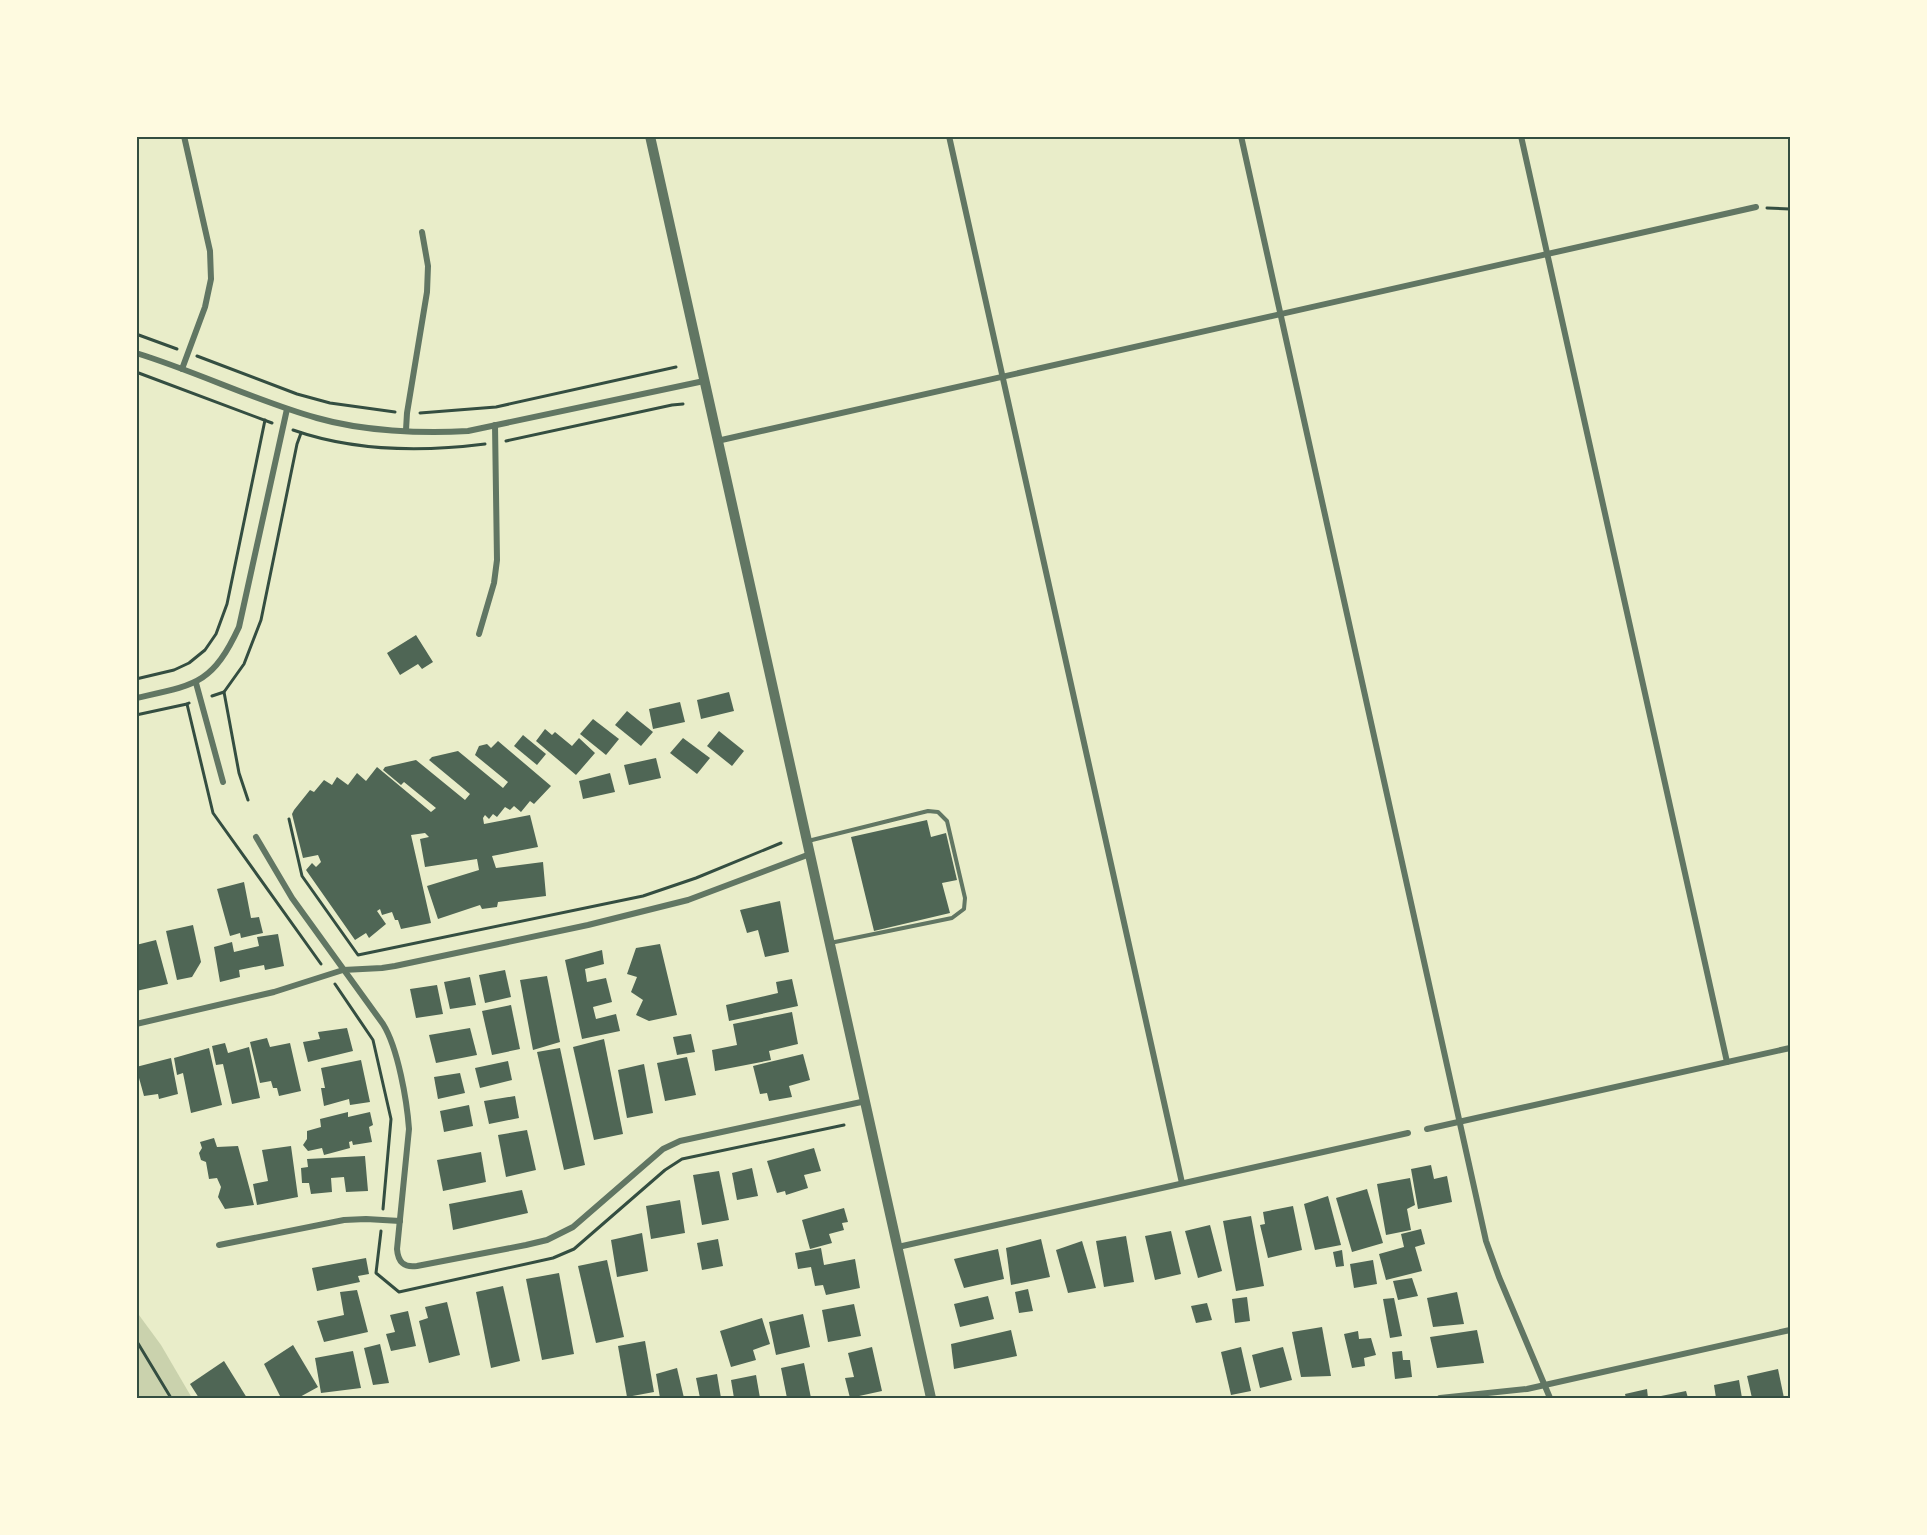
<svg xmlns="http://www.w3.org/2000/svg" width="1927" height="1535" font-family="'DejaVu Sans',sans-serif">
<rect width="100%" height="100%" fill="#e9edc9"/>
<!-- green -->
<path fill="#cad2ad" d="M136,1311L161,1345L192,1398H137Z"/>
<!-- building -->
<g fill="#4f6655">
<path d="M416,635L433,662L422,669L418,664L400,675L387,653Z"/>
<path d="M729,692L734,711L701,719L697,700Z"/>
<path d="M680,702L685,722L653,729L649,709Z"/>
<path d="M627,711L653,732L641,746L615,725Z"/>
<path d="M593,719L619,739L606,755L580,734Z"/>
<path d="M545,729L552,735L555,732L572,746L579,738L595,753L576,775L536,741Z"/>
<path d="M719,731L744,751L732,766L707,746Z"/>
<path d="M523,735L546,754L537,765L514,746Z"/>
<path d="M683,738L710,758L697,774L670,753Z"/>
<path d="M498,741L551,786L534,804L530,801L521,812L514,806L510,810L505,807L497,817L493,814L489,819L485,815L483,818L484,824L530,815L538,847L492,856L496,868L543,862L546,896L498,902L497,907L482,909L480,905L438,919L427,886L479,870L477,859L425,867L420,839L429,837L425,833L411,835L431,923L401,929L398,920H395L392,912L382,915L380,909L377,911L386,924L369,938L366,933L355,940L306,870L312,863L316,867L321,862L318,855L303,858L292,814L294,810L310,790L314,792L324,780L332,785L337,777L348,785L357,773L366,781L377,767L431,812L436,808L404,782L401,785L383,770L385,767L416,760L465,800L470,794L429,760L432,757L458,751L503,788L508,782L475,755L479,746L487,744L491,748Z"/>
<path d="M656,758L661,778L629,785L624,765Z"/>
<path d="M610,773L615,792L583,799L579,781Z"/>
<path d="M927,820L931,837L946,833L957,880L942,883L950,913L874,931L851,837Z"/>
<path d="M244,882L251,918L259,917L263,933L241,938L240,933L230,936L217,889Z"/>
<path d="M780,901L789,952L765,957L758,930L747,933L740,910Z"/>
<path d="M193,925L201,962L192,977L177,980L166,931Z"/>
<path d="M278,934L284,966L265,970L264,965L239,970L240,977L220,982L214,947L232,942L234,952L259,946L257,937Z"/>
<path d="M156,940L168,984L136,991V945Z"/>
<path d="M660,944L677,1015L649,1021L636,1015L643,1000L631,992L637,977L627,974L636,948Z"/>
<path d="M602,950L604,964L585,969L587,982L606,978L612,1002L593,1007L596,1019L616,1014L620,1031L582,1039L565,960Z"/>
<path d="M505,970L511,997L485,1003L479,975Z"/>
<path d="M547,976L560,1042L533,1050L520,980Z"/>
<path d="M470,977L476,1005L450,1009L444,982Z"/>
<path d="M792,979L798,1006L729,1021L726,1005L778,993L776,982Z"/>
<path d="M437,985L443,1014L416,1018L410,989Z"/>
<path d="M511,1005L520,1049L492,1055L482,1011Z"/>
<path d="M792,1012L798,1044L769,1051L771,1060L715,1071L712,1050L737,1045L733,1024Z"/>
<path d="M347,1028L353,1051L308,1062L303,1042L320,1039L318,1032Z"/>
<path d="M470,1028L477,1055L436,1063L429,1035Z"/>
<path d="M691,1034L695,1052L677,1055L673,1037Z"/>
<path d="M267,1038L270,1047L290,1043L301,1091L279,1096L277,1088H273L271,1081L260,1083L250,1042Z"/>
<path d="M604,1039L623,1134L594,1140L573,1047Z"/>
<path d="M225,1043L228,1053L249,1047L260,1098L232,1104L223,1064L216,1065L212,1046Z"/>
<path d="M209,1048L222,1105L191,1113L183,1073L177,1075L174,1058Z"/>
<path d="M560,1048L585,1165L564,1170L537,1052Z"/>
<path d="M803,1054L810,1080L789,1086L792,1097L769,1101L767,1093L760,1094L753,1066Z"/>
<path d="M687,1057L696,1095L665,1101L657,1063Z"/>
<path d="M171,1058L178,1094L159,1099L158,1094L144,1096L136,1067Z"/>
<path d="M361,1060L370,1102L350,1105L349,1099L324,1106L321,1088H325L321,1068Z"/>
<path d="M508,1061L512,1080L480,1088L475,1068Z"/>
<path d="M644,1064L653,1113L627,1118L618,1070Z"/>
<path d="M460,1073L465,1093L438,1099L434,1077Z"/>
<path d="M515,1096L519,1118L489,1124L484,1101Z"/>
<path d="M469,1105L473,1126L444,1132L440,1111Z"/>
<path d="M348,1112V1117L370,1112L373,1125L369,1127L372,1142L353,1145L352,1141L349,1142L350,1148L324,1155L322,1148L308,1151L303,1145L307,1139V1131L321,1127L320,1119Z"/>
<path d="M527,1130L536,1170L506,1177L498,1135Z"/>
<path d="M214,1138L217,1147L238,1146L254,1205L225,1209L218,1197L221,1187L217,1178L209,1179L206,1162L201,1160L199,1153L202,1148L200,1142Z"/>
<path d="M291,1146L298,1197L257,1205L253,1184L268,1181L262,1150Z"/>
<path d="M814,1148L821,1171L804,1175L808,1188L786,1195L785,1191L777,1193L767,1161Z"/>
<path d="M481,1152L486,1182L443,1191L437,1160Z"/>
<path d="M365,1156L368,1191L346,1192L344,1177L331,1178L332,1192L311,1194L309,1183H302L301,1168L308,1167L307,1159Z"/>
<path d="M1431,1165L1434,1179L1447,1176L1452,1202L1418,1209L1411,1169Z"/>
<path d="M752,1168L758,1196L737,1200L732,1173Z"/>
<path d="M719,1171L729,1220L702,1225L693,1175Z"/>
<path d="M1410,1178L1415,1205L1407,1209L1411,1230L1386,1235L1377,1184Z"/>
<path d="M1367,1189L1383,1243L1352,1252L1336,1198Z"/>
<path d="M522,1190L528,1213L453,1230L449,1204Z"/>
<path d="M1328,1196L1341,1245L1315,1250L1304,1204Z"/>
<path d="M680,1200L685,1233L651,1239L646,1206Z"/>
<path d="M1293,1206L1302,1250L1268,1258L1260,1225L1265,1224L1263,1212Z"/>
<path d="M844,1208L848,1222L842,1223L844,1230L829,1234L832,1243L810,1249L802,1220Z"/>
<path d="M1251,1216L1264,1286L1236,1291L1223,1221Z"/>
<path d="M1210,1225L1222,1271L1198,1278L1185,1231Z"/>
<path d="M1421,1229L1425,1244L1415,1247L1422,1271L1386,1280L1379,1254L1404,1247L1401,1234Z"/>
<path d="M1171,1231L1181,1274L1155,1280L1145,1236Z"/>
<path d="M642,1233L648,1271L617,1277L611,1240Z"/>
<path d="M1126,1236L1134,1282L1104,1287L1096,1241Z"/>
<path d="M718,1239L723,1266L702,1270L697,1243Z"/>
<path d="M1041,1239L1050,1277L1011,1285L1006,1248Z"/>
<path d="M1082,1241L1096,1288L1068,1293L1056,1250Z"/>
<path d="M821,1248L824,1265L855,1259L860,1288L826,1295L823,1285L815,1286L811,1267L798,1269L795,1253Z"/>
<path d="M998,1249L1004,1279L964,1288L954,1259Z"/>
<path d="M1342,1250L1344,1266L1336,1267L1333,1252Z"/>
<path d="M366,1258L369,1274L358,1276L360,1282L317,1291L312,1268Z"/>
<path d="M607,1260L624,1337L596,1343L578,1266Z"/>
<path d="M1373,1260L1377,1284L1354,1288L1350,1264Z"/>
<path d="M559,1273L574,1354L542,1360L526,1279Z"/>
<path d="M1412,1278L1418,1296L1398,1300L1393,1281Z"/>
<path d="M503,1286L520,1361L491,1368L476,1292Z"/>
<path d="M1028,1289L1033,1311L1019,1313L1015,1292Z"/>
<path d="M357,1290L368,1332L324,1342L317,1321L344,1315L340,1292Z"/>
<path d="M1457,1292L1464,1324L1433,1327L1427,1298Z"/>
<path d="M988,1296L994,1319L960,1327L954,1304Z"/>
<path d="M1247,1297L1250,1321L1235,1323L1232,1299Z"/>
<path d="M1394,1298L1402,1336L1390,1338L1383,1299Z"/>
<path d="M447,1302L460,1355L429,1363L419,1321L428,1318L425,1307Z"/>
<path d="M1207,1303L1212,1320L1196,1323L1191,1306Z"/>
<path d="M854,1304L861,1336L828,1342L822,1310Z"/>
<path d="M408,1311L416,1346L391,1351L386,1334L395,1332L390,1315Z"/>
<path d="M803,1314L810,1347L776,1355L769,1322Z"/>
<path d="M762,1318L770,1344L753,1350L756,1360L731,1367L720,1331Z"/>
<path d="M1322,1327L1331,1376L1301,1377L1292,1332Z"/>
<path d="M1011,1330L1017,1356L954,1369L951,1344Z"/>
<path d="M1477,1330L1484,1363L1437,1368L1430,1337Z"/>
<path d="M1358,1331L1359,1339L1371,1338L1376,1355L1364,1358L1365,1366L1352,1368L1344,1334Z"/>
<path d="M645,1341L654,1392L627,1397L618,1346Z"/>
<path d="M380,1344L389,1383L373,1385L364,1348Z"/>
<path d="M293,1345L318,1387L298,1398H281L264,1364Z"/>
<path d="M872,1347L882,1391L850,1398L845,1378L854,1377L848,1353Z"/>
<path d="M1241,1347L1251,1391L1231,1395L1221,1352Z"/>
<path d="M1283,1347L1292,1380L1260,1388L1252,1355Z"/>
<path d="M353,1351L361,1388L321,1393L315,1358Z"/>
<path d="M1402,1351L1403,1360H1410L1412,1377L1395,1379L1392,1352Z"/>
<path d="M224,1361L247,1398H199L190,1384Z"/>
<path d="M804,1363L811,1398H787L781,1368Z"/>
<path d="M677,1368L684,1398H660L656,1374Z"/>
<path d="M1778,1369L1784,1398H1752L1747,1376Z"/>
<path d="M717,1374L721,1398H700L696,1378Z"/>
<path d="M756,1375L760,1398H734L731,1380Z"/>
<path d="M1739,1380L1742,1398H1716L1714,1385Z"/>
<path d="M1647,1389L1648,1398H1626L1625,1394Z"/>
<path d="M1686,1391L1688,1398H1657L1656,1397Z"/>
</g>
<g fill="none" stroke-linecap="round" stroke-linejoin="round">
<!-- path -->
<g stroke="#344e41" stroke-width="3">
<path d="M1767,208L1790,209"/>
<path d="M136,334L177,349"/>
<path d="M197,356L297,394L330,403L395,412"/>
<path d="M136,372L272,423"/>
<path d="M420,413L496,407L676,367"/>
<path d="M293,430C353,451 422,452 485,444"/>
<path d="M506,441L672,405L683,404"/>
<path d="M136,679L174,670L189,663L205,650L216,634L227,604L265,420"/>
<path d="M224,692L244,664L261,620L297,444L301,433"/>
<path d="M212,696L224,692L239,773L248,800"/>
<path d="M189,703L187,704L213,813L321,964"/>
<path d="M136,715L187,704"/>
<path d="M289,819L302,876L358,955L643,896L696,878L781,843"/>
<path d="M335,984L373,1040L391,1119L383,1209"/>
<path d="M381,1231L376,1273L399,1292L553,1258L574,1249L665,1170L682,1159L844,1125"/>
<path d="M136,1340L171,1398"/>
</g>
<!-- service -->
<path stroke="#617663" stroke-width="4" d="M808,841L928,811L938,812L947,821L965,898L964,909L952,918L830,943"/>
<!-- minor -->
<g stroke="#617663" stroke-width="6">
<path d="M949,136L1182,1183"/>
<path d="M1241,136L1486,1241L1499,1277L1550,1398"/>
<path d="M1521,136L1727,1062"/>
<path d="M136,353C198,372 256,401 317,418C362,431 422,434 468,431L704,381"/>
<path d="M182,369L205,307L211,279L210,251L184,136"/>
<path d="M406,430L407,413L427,292L428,266L422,232"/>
<path d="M717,441L1756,207"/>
<path d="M479,634L494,583L497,560L495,425"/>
<path d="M196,683L223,782"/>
<path d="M136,698C195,685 212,685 239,627L287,409"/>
<path d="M256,837L292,898L383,1024C398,1048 407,1101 409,1129L397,1249C398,1262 404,1268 417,1266L526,1245L547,1240L573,1227L663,1149L680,1141L866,1101"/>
<path d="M136,1024L274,992L343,970L382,968L395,966L588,925L688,900L810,854"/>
<path d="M1427,1129L1790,1048"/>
<path d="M219,1245L344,1220L366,1219L400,1221"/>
<path d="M898,1247L1408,1133"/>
<path d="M1440,1398L1527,1389L1790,1330"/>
</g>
<!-- tertiary -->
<path stroke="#617663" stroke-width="10" d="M650,136L931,1398"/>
</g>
<!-- border -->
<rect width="1927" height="1535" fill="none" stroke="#fefae0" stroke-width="276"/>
<rect x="138" y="138" width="1651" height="1259" fill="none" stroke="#344e41" stroke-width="2"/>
</svg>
